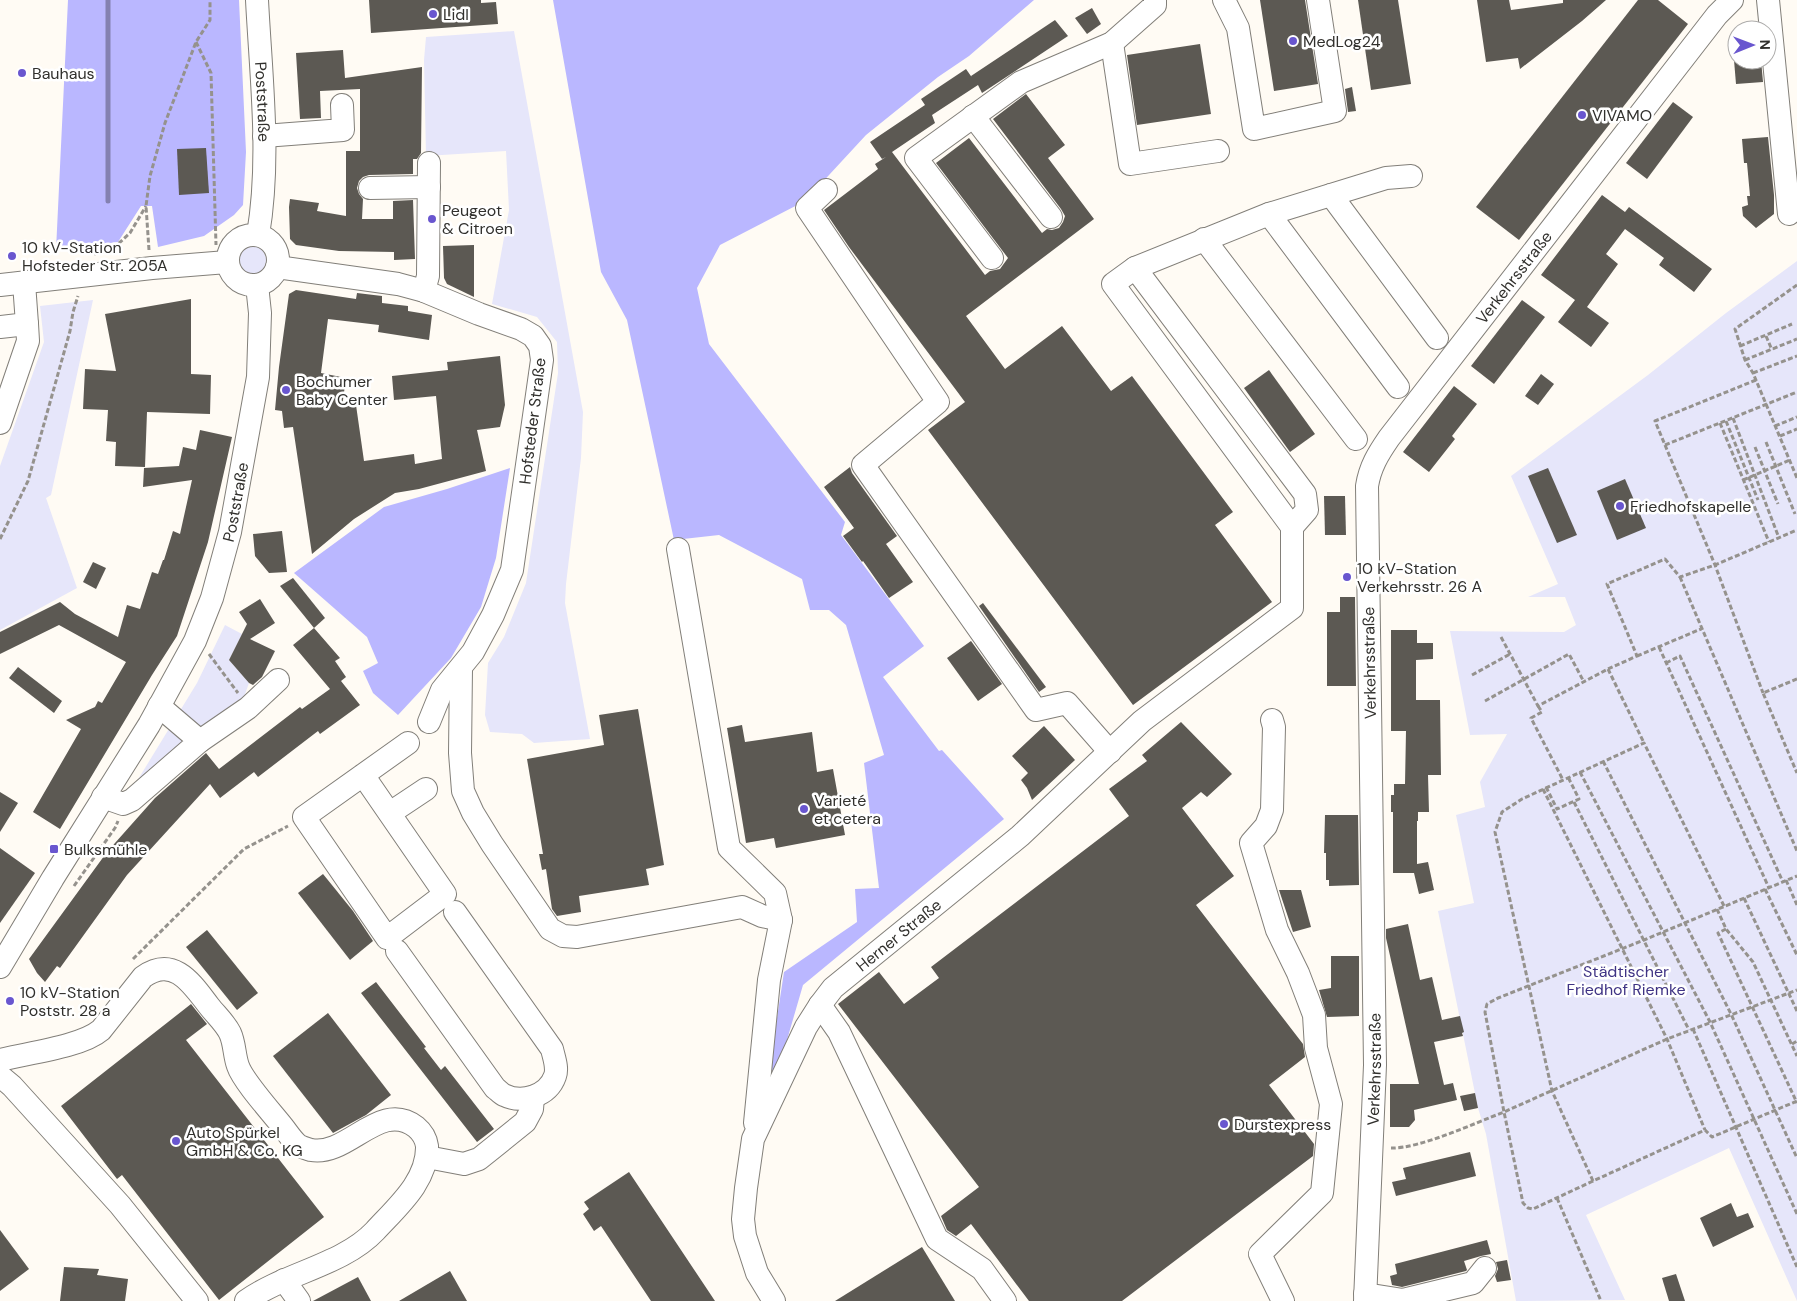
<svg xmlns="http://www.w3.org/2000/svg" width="1797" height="1301" font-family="'DM Sans',sans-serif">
<rect width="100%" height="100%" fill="#fffbf4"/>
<!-- green -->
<g fill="#e6e6fa">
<path d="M514,31L583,412L581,458L566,584L565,603L590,739L534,743L522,734L490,732L485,715L488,663L504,637L526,583L558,373L557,342L537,317L492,304L509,210L506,151L426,156L424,60L426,37Z"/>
<circle cx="250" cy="260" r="16"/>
<path d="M1797,261V1301L1729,1148L1586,1215L1625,1300L1516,1301L1486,1134L1478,1108L1438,911L1474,903L1456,815L1485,807L1480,782L1507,734L1470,735L1450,631L1564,632L1576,625L1565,597H1528L1558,584L1511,476L1648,375L1726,313Z"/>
<path d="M93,300L51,495L46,498L77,588L0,630V466L44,342L40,306Z"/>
<path d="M225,625L242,634L229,660L249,683L244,697L134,786L197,683Z"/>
</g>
<!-- forest -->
<g fill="#bab7ff">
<path d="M68,0H239L246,152L243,205L234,215L204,236L158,247L152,206H141L118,242L56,250Z"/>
<path d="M553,0H1034L969,56L938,77L866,135L805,201L720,245L697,288L709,344L845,522L841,535L924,646L883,677L939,751L942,750L1004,819L803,985L780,1064L772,1082L770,1064L784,972L857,922L855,889L879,888L864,763L884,755L846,625L829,610H810L802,579L719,535L674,540L627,320L601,272Z"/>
<path d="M510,468L496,558L481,607L451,658L398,715L373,693L363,671L378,663L367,637L294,573L384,507L447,489Z"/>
</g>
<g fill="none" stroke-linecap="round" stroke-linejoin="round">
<!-- stream -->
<path stroke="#8481b1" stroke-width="5" d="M108,201V0"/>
</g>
<!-- building -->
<g fill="#5c5953">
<path d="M369,0H481V3L496,2L498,24L371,33Z"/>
<path d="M1260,0H1305L1318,84L1274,91Z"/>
<path d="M1358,0H1398L1411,84L1371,90Z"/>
<path d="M1477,0H1509L1511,10L1563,3V0H1606L1582,21L1520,69L1518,58L1486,62Z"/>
<path d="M1638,0H1658L1688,24L1519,240L1476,207Z"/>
<path d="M1092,8L1101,24L1087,34L1075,18Z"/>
<path d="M1055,20L1068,36L982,93L978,85L932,115L935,123L892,152L985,275L990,271L1000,269L1008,258L936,163L969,138L1042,233L1047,229L1052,230L1059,228L1063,222L1065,216L1061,209L993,119L1026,94L1065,145L1048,158L1094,219L966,316L1005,369L1062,326L1111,391L1132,376L1233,512L1215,525L1272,602L1133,705L928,430L965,402L849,247L824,210L878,169L875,164L886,157L882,159L870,142L925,105L921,99L966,69L973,79L971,76Z"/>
<path d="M1200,44L1211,114L1137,125L1127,55Z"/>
<path d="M343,50L345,78L422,67L421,153L417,159H413V174L369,175L363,177L359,181L357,188L359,194L363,199L362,219H393V201L413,200L415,259L394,260V252L339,251L296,245L290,239L289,207L290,199L319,203L317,211L346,216V151H360V89L320,91L321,118L300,119L296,53Z"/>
<path d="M1734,60H1761L1763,82L1736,84Z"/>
<path d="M1352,87L1356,111L1348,112L1345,89Z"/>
<path d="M1673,102L1693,117L1647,179L1626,163Z"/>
<path d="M1768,137L1774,195V214L1756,228L1743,216L1742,207L1748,205L1747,196H1750L1747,163H1744L1742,139Z"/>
<path d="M206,148L209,193L179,195L177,149Z"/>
<path d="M1602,195L1625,212L1629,207L1712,269L1694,292L1659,265L1664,258L1625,229L1606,254L1618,264L1587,307L1609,323L1591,347L1558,322L1575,300L1541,275Z"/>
<path d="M474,245V297L447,284L444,278L443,246Z"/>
<path d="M296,290L356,299L357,293L382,296V303L408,306V311L432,315L429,340L378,332L379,325L328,319L321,373L346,378L342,407L356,405L364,461L414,454L415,464L442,459L436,396L394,400L392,376L448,370L447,362L500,356L505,405L500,427L477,430L486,471L419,489L395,493L354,519L312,554L293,427L284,428L282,411L275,410L279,367L289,294Z"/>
<path d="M191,299V374L211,375L210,414L147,412L145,467L115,466L116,442L106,441L108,410L83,409L85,369L116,371L105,314Z"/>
<path d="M1522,300L1545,317L1494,384L1471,366Z"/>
<path d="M1269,370L1315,434L1290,452L1244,388Z"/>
<path d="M1541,374L1554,384L1538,405L1525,396Z"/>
<path d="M1454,386L1477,404L1452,436L1455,439L1429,472L1403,452Z"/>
<path d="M200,430L232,437L208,542L177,636L152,675L60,829L33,812L81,729L66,720L95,707L98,701L102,703L126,662L59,625L0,654V632L60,602L75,614L118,637L127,605L140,609L152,572L158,574L163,560H164L173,531L180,534L192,480L143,487L144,468L179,466L183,447L196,450Z"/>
<path d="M850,467L852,473L897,536L886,544L913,582L889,598L863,561L862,562L843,536L854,528L824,487Z"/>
<path d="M1548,468L1577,535L1557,543L1528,476Z"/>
<path d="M1625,479L1646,528L1617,540L1597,491Z"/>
<path d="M1324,496H1345L1346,535H1325Z"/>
<path d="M282,531L287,572L269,573L255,556L253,534Z"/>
<path d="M93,562L106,568L96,589L83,582Z"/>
<path d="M293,578L325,618L314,628L280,586Z"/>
<path d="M1340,597H1355L1356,686H1327V612H1340Z"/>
<path d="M260,599L275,623L250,639L275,651L262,677L253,685L249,683L229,660L247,624L239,612Z"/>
<path d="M983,603L1046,687L1039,692L979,606Z"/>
<path d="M314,628L340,658L335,661L346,677L341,681L360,705L320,734L318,731L258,777L254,772L220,798L210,784L127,875L60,968L57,966L45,982L37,973L29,959L107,852L155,798L206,753L219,769L300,707L302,709L330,689L293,645Z"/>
<path d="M1391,630H1417V643H1433V659L1416,660V700H1440L1441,775H1428L1429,812H1418V821H1417V864L1428,862L1434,890L1419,894L1414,873H1393V812H1391V795H1394V784H1405L1406,731H1391Z"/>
<path d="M971,641L1002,684L978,701L947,658Z"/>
<path d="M18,667L62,701L54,713L9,678Z"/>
<path d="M638,709L664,865L646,869L649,885L579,896L581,912L557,916L552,909L546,869L542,870L539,854H543L527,759L604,745L599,715Z"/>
<path d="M1181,722L1232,774L1207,797L1201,792L1182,808L1234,876L1196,905L1303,1044L1305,1057L1269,1085L1314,1144L1313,1156L1122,1301H1029L971,1224L956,1236L947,1230L941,1216L979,1187L838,1004L879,972L904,1004L939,978L931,967L1129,816L1109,789L1147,761L1142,755Z"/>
<path d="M742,725L745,742L812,732L817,772L833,769L845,835L776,848L774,838L746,843L727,728Z"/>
<path d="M1044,726L1075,760L1032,800L1027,788L1021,780L1028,773L1012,756Z"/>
<path d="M0,792L18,803L0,832Z"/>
<path d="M1325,815H1358L1359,885L1329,886V880H1326V853H1324Z"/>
<path d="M0,848L35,873L0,923Z"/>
<path d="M323,874L353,911L373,941L350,960L298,893Z"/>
<path d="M1279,890H1301L1311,927L1293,932Z"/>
<path d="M1408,924L1420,980L1432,977L1442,1020L1460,1016L1464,1032L1462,1033L1463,1036L1434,1042L1444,1085L1453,1083L1457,1100L1414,1110L1415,1120L1409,1127H1390V1084H1419L1386,938V929Z"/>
<path d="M207,930L258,993L237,1010L186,947Z"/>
<path d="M1331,956H1359V1016L1327,1017L1319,990L1331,988Z"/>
<path d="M376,982L426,1047L424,1048L441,1070L445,1066L494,1129L477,1142L361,993Z"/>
<path d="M191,1004L207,1024L186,1040L324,1217L219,1300L122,1175L117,1179L61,1106Z"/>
<path d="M328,1013L391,1095L366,1115L333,1133L273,1056Z"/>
<path d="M1475,1093L1478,1108L1464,1111L1460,1096Z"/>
<path d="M1470,1152L1476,1176L1396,1196L1392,1182L1406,1179L1403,1168Z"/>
<path d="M629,1172L715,1301H651L601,1226L594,1231L583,1214L589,1209L584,1202Z"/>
<path d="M1731,1203L1737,1217L1748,1213L1754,1227L1713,1247L1700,1218Z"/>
<path d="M0,1230L29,1269L0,1291Z"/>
<path d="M1487,1240L1491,1254L1481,1256L1464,1261L1467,1270L1466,1271L1402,1287L1392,1285L1390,1276L1397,1274L1395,1264Z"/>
<path d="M922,1247L955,1301H835Z"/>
<path d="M1507,1260L1511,1280L1497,1282L1495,1276L1498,1269L1496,1262Z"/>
<path d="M64,1267L99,1269L97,1275L128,1279L125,1301H60Z"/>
<path d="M450,1271L467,1301H399Z"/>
<path d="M1676,1274L1685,1301H1669L1662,1278Z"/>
<path d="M358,1277L371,1301H313Z"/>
</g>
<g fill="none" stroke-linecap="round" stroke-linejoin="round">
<defs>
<g id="minor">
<path id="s1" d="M257,0C261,78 271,158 258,235"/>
<path d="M1224,0L1238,28L1254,129L1335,111L1318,0"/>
<path d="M1768,0L1789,214"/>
<path d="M1112,43L1130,164L1218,151"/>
<path d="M973,116L1051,217"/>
<path d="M264,136L343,130L342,105"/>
<path d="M370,188L429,187"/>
<path d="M826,190L807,208L938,402L863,465L1036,710L1067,703L1110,752"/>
<path d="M1331,195L1437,338"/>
<path d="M1269,214L1398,387"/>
<circle cx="253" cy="260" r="25"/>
<path d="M1204,239L1356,439"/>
<path d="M992,258L916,158L1021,82L1112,43L1155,5V0"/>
<path d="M277,267L398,284L424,291L479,314L521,329L533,336L540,346L542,360L512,570L493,615L473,652L442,690L429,722"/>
<path d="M0,285L152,268L227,262"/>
<path d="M424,291L428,276L429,163"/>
<path d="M0,327L27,324L24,283"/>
<path d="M0,423L28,341L27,324"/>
<path d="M1292,527L1113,284L1135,268L1269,214L1386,178L1411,176"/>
<path d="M678,549L729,848L775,893L781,920L769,980L755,1123"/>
<path d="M461,668L460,753L463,791L473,813L492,844L550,929L563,936L577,937L742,907L762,916L781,920"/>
<path d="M1272,720L1274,727L1272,810L1266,826L1251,843L1277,930L1298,973L1314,1015L1316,1048L1331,1104L1322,1193L1260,1254L1283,1301"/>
<path d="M200,741L248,708L278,680"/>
<path d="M363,775L445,894L387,938L304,817L408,743"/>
<path d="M103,797L123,804L132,800L200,741L159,706"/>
<path d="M390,813L426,789"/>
<path d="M397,951L495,1088C498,1090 501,1094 504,1095C522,1104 548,1096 555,1076C558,1068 554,1058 552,1049L455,912"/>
<path id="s2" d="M0,967L53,878L149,725L195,641L212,598L230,532L258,377L260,313L257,285"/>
<path d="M820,1005L839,1032L937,1239L982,1269L1005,1301"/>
<path d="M0,1060C27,1053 81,1047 101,1030L143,977C174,955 192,984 209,1006C216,1015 225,1023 230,1033C235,1044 234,1055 238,1066C243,1081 272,1113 283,1127C287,1132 292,1140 297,1144C300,1147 308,1149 311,1150C348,1157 380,1099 416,1127C422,1132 426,1139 427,1146C428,1181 397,1207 375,1231C343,1265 285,1273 246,1301"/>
<path d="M0,1076L12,1086L120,1205L197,1301"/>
<path d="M427,1157L464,1164L479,1159L525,1122L532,1109L533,1097"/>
<path d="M284,1280L299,1301"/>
<path d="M1365,1294L1403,1300L1473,1283L1485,1268"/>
<path id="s3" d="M774,1301L757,1273L745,1236L743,1219L746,1188L753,1139L806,1027L820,1005L833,988L1020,836L1142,721L1292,608V527L1307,510L1305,494L1135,268"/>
<path id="s4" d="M1365,1301L1375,1065L1367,486C1370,467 1378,454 1389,438L1717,15L1732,0"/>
</g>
</defs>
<!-- minor casing -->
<use href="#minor" stroke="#827f79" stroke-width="24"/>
<!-- path -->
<g stroke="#95928d" stroke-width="3" stroke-dasharray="5 2.5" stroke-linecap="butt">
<path d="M196,42L211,73L216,245"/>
<path d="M149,250L146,206L150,176L165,123L196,42L210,20V0"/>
<path d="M94,255L96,249L117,245L130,233L146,206"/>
<path d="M1797,285L1735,329L1745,360L1753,373L1797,478"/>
<path d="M1766,336L1772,350"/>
<path d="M1740,346L1792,324"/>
<path d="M1745,360L1797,339"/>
<path d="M1753,373L1797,356"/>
<path d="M1756,380L1655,421L1715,565L1763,693"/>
<path d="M1733,418L1779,538"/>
<path d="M1726,421L1758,500"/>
<path d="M1720,423L1769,542"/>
<path d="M1775,426L1797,417"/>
<path d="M1780,436L1797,429"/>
<path d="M1766,442L1795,514"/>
<path d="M1665,445L1797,392"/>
<path d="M1755,447L1778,504"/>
<path d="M1743,480L1790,460"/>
<path d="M0,539L28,481L70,331L73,312L78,296"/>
<path d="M1680,577L1797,851"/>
<path d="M1501,637L1538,706L1608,669L1637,656L1607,584L1665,559L1680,577L1715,565L1797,530"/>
<path d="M1659,647L1769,888"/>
<path d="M209,654L238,693"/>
<path d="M1637,656L1701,629"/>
<path d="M1666,663L1680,656L1783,882"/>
<path d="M1608,669L1644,743"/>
<path d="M1472,675L1510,654"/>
<path d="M1797,679L1763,693L1797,773"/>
<path d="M1485,701L1569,654L1584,682"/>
<path d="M1538,706L1542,712L1531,718L1563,780"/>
<path d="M1603,761L1731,1014L1797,1158"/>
<path d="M1580,772L1710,1022L1797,1214"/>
<path d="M1546,787L1557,809L1579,799L1568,777"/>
<path d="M1543,789L1667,1039L1705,1130"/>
<path d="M1574,802L1689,1030"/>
<path d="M1786,880L1797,905"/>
<path d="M74,886L115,828L118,821"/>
<path d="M1765,889L1797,955"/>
<path d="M1744,898L1797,1011"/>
<path d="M1724,906L1644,743L1522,799L1502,812L1495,832L1552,1091L1593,1181L1705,1130L1712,1137L1797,1101"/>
<path d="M1717,909L1726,929L1753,962L1797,1056"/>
<path d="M1726,929L1718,933L1797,1103"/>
<path d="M133,959L244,849L288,826"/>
<path d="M1693,1029L1797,1267"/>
<path d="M1792,1044L1797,1041"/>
<path d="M1391,1148C1419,1149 1475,1123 1504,1112L1485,1012L1487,1004L1498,998L1644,940L1797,876"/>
<path d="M1593,1181L1533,1209L1528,1208L1523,1203L1504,1112L1667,1039L1797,990"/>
<path d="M1557,1198L1601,1301"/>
</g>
<!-- minor -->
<use href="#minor" stroke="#fff" stroke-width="22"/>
</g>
<!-- markers -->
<g fill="#6956cf" stroke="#fff" stroke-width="2">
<circle cx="433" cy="14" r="5"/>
<circle cx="1293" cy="41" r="5"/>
<circle cx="22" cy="73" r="5"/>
<circle cx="1582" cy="115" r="5"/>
<circle cx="432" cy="219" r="5"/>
<circle cx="12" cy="256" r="5"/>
<circle cx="286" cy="390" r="5"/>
<circle cx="1620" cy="506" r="5"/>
<circle cx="1347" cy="577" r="5"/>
<circle cx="804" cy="809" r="5"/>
<rect x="49" y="844" width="10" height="10" rx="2.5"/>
<circle cx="10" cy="1001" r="5"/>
<circle cx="1224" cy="1124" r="5"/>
<circle cx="176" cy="1141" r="5"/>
</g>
<g text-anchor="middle" stroke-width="5" stroke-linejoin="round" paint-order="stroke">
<!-- poi labels -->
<g font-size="16" fill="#31302d" stroke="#fff" text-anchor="start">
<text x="443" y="20">Lidl</text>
<text x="1303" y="47">MedLog24</text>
<text x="32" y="79">Bauhaus</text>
<text x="1592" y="121">VIVAMO</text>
<text x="442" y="216">Peugeot<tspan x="442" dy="18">&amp; Citroen</tspan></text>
<text x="22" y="253">10 kV-Station<tspan x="22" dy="18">Hofsteder Str. 205A</tspan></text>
<text x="296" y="387">Bochumer<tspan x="296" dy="18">Baby Center</tspan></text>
<text x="1630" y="512">Friedhofskapelle</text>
<text x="1357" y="574">10 kV-Station<tspan x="1357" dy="18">Verkehrsstr. 26 A</tspan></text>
<text x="814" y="806">Varieté<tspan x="814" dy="18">et cetera</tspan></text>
<text x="64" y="855">Bulksmühle</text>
<text x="20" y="998">10 kV-Station<tspan x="20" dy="18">Poststr. 28 a</tspan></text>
<text x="1234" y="1130">Durstexpress</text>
<text x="186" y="1138">Auto Spürkel<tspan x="186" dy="18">GmbH &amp; Co. KG</tspan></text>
</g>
<!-- street labels -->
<g font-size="16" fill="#31302d" stroke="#fff">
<text dy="6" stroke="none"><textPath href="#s1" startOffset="102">Poststraße</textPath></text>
<text dy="6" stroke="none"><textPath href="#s4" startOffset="1072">Verkehrsstraße</textPath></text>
<text transform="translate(532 421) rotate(-83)" y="6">Hofsteder Straße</text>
<text dy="6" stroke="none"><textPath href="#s2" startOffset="525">Poststraße</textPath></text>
<text transform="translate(1369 663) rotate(-91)" y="6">Verkehrsstraße</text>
<text dy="6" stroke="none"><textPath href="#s3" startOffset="425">Herner Straße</textPath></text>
<text dy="6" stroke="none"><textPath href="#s4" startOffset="232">Verkehrsstraße</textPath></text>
</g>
<!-- park labels -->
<g font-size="16" fill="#3f3384" stroke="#fff">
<text x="1626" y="977">Städtischer<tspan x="1626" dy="18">Friedhof Riemke</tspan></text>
</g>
</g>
<!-- north arrow -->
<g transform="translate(1752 45) rotate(89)"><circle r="24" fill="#ffffff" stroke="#adacab"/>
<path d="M0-4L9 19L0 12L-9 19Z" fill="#6956cf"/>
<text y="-8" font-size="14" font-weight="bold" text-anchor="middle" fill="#31302d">N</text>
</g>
</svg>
